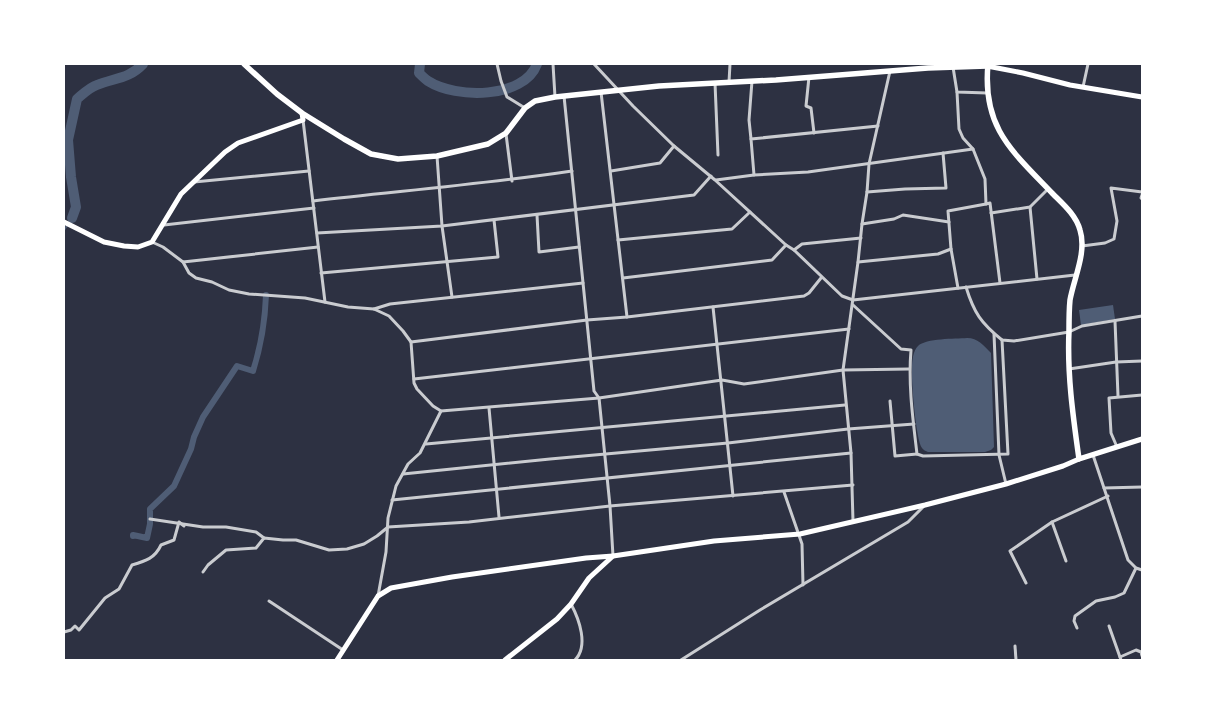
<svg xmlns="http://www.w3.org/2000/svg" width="1206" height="724" font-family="Raleway,sans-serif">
<rect width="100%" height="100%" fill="#2d3142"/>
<!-- water -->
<g fill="#4f5d75">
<path d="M1113,305L1115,319L1081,325L1079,310Z"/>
<path d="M967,338C978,338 983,345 991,353L994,447L991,450L985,452H928C926,451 923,450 922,448C916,441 911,379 912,368C912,361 913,351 918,346C926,338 955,339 967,338Z"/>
</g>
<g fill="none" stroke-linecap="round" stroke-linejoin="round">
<!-- stream -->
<path stroke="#4f5d75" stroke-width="2" d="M64,230L72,218"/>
<!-- canal -->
<path stroke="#4f5d75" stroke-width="6" d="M133,536V535L147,538L150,524V509L174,486L191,449L194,437L203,417L237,366L253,371C261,346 265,322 266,295"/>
<!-- river -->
<g stroke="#4f5d75" stroke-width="10">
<path d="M420,64L419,73C422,76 425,79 428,81C456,99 524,99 537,64"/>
<path d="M72,218L76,207L71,177L68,140L77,99C83,94 90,87 97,85C114,78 129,79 143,64"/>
</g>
<!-- minor -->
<g stroke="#caccd0" stroke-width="3">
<path d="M497,64L501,81L507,97L525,108"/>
<path d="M553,64L555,97"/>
<path d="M594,64L633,106L674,146L715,180L786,245L794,250L842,296L853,300L1075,275"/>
<path d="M953,67L957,92L987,93"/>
<path d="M809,77L806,106L811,108L814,133"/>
<path d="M729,82L730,64"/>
<path d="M715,83L718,155"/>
<path d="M1083,87L1088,64"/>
<path d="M601,92L627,317"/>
<path d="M957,92L959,129L963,138L973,149L985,179L986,204L990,203L1000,283"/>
<path d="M564,96L594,391L599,398L610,506L613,556"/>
<path d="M303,120L325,302"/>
<path d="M506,134L512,181"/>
<path d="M751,139L749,120L752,81"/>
<path d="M437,156L442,226L452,297"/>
<path d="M611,171L660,163L674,146"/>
<path d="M754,175L751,139L878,126"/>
<path d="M716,180L754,175L808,172L973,149"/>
<path d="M194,182L309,171"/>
<path d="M867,192L905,189L946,188L943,153"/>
<path d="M1142,195L1141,198L1142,199"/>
<path d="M313,201C399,191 486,184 572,171"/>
<path d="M1030,207L1037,279"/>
<path d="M991,213L1030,207L1048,189"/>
<path d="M537,215L539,252L579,247"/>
<path d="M862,224L894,219L903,215L949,222"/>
<path d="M164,225L314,208"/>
<path d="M317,233L442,226L694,195L711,176"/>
<path d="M618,240L732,229L750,212"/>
<path d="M152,242L163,247L183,262L189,273L196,278L212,282L229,290L249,294L305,298L348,307L374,309L389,316L403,331L411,342L414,383L417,389L433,406L441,411L599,398L722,380L744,384L843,370L909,369"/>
<path d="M1082,246L1105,243L1114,239L1117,221L1111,188L1142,192"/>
<path d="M794,250L802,244L861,238"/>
<path d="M183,262L318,247"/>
<path d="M858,262L938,254L951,249"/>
<path d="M321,273L498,257L494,220"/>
<path d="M623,278L772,260L786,245"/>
<path d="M966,287C974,313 981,323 1002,340L1014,341L1069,332L1082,326L1142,316"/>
<path d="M958,288L951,249L948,211L986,204"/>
<path d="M853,305L901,349L911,350C908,385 913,420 917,454L923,456L1008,454L1002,340"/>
<path d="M713,307L733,496"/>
<path d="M374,309L390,304L583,283"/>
<path d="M1115,321L1118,396"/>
<path d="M994,334L999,455L1006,484"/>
<path d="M411,342L587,320L627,317L804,296L809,293L821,278"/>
<path d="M1069,369L1116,362L1142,361"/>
<path d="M414,379L849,329"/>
<path d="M890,401L895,456L917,454"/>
<path d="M489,408L499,517"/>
<path d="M426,444L845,405"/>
<path d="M1117,447L1111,433L1109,398L1142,395"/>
<path d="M1093,455L1128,560L1136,568L1142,570"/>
<path d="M403,474L550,459L728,443L848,429L914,424"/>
<path d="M1104,488L1142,487"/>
<path d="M784,492L802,544L803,585"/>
<path d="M392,500L851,453"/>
<path d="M150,519L203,527H226L256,532L264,538"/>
<path d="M853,521L851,453L843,370L858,262L862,224L867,192L869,164L890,71"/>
<path d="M1052,522L1066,561"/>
<path d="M203,572L208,565L226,550L256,548L264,538L283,540H296L329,550L347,549L364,544L377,536L388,527L469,522L610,506L853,485"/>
<path d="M1026,583L1010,551L1052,522L1108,496"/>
<path d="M378,596L386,552L388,518L396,486L408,464L420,453L441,411"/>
<path d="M269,601L343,650"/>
<path d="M571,604C579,619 589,646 575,660"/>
<path d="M1109,626L1121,660"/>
<path d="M1077,628L1074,621L1075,616L1096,601L1115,597L1124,593L1136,568"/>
<path d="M64,632L71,630L75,626L79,630L105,598L119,589L132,565C146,561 155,558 161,545L174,540L179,522L184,526"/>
<path d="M1015,646L1016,660"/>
<path d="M1120,657L1136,650L1141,652L1142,656"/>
<path d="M681,660L760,610L908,522L925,505"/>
</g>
<!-- secondary -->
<g stroke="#fff" stroke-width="5">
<path d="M987,66L1023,73L1070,85L1142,97"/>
<path d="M64,222L104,242L124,246L138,247L152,242L181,194L225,152L238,143L303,120L302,113"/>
<path d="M337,660L378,596L391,588L452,577L586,558L613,556"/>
<path d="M505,660L557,619L571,604L589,578L613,556L714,541L800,534L925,505L1006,484L1063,466L1079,459"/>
</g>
<!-- primary -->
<g stroke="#fff" stroke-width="5.5">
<path d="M244,64L277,94L302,113L344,139L371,154L398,159L437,156L488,144L506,133L525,108L535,101L555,97L659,86L776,80L928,68L987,66"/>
<path d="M988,64C982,128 1012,151 1053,194C1063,204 1076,215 1080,230C1087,252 1074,278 1070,300C1069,310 1069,321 1069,331C1067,374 1073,416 1079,459L1142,439"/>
</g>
</g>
<!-- border -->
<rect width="1206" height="724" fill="none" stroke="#ffffff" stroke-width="130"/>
</svg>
